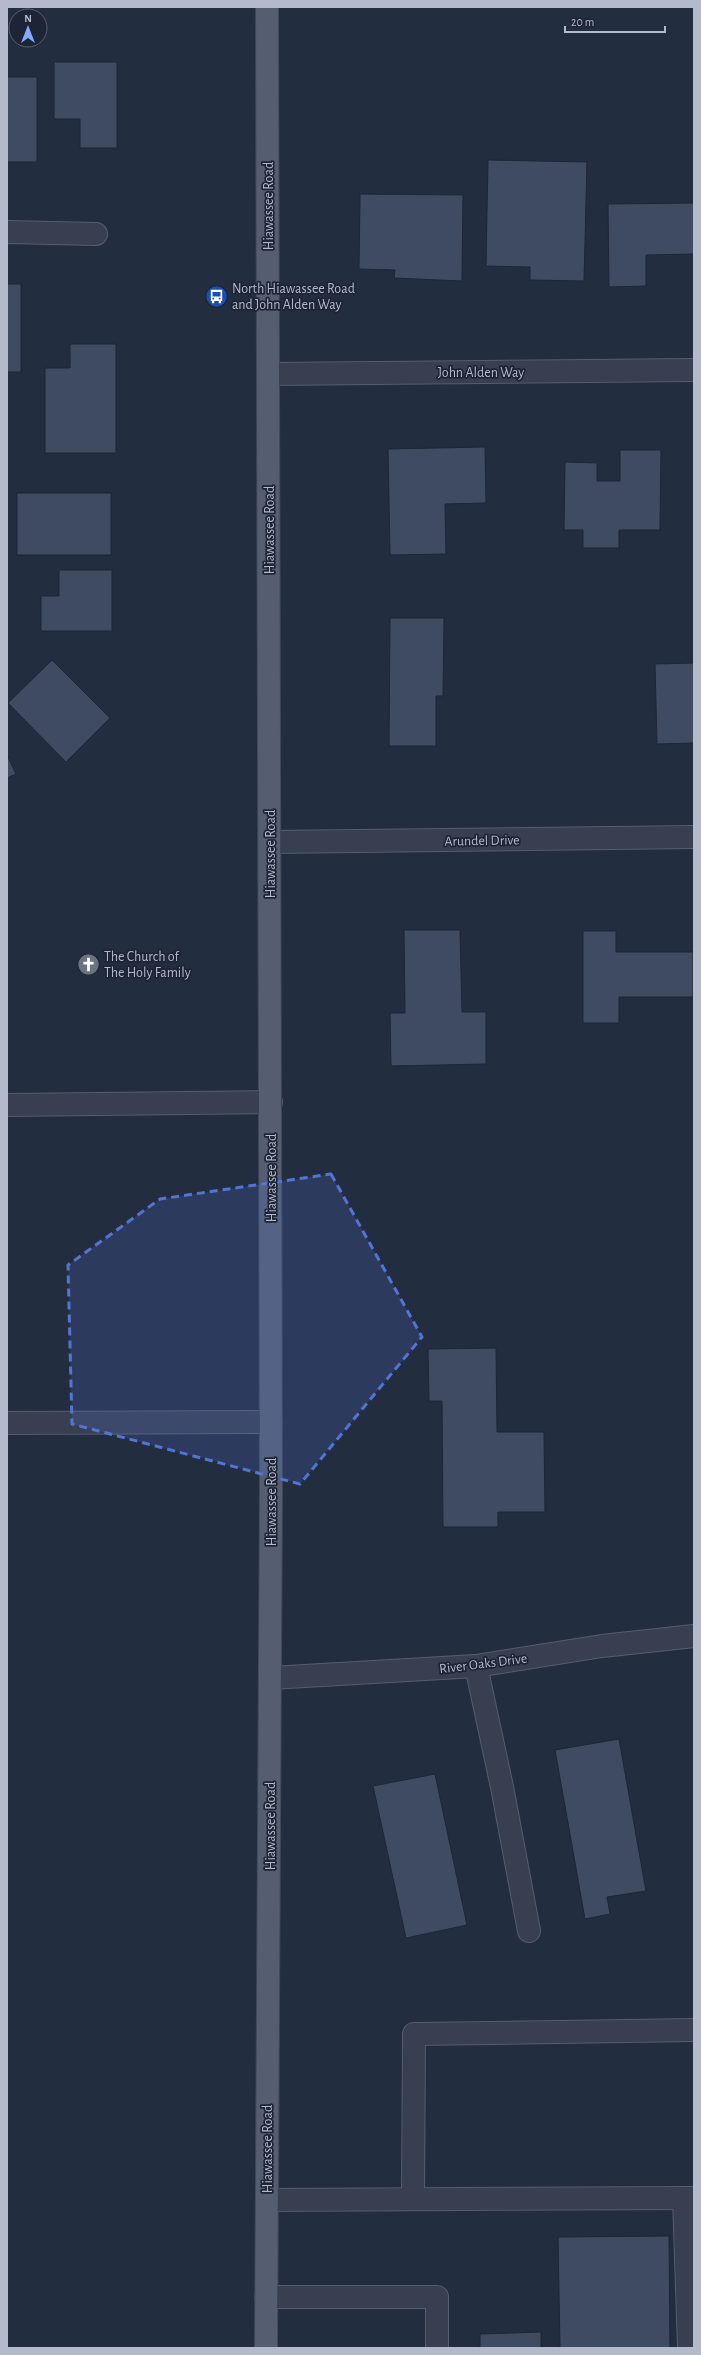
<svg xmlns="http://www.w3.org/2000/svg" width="701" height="2355" font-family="'Alegreya Sans',sans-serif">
<rect width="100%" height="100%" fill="#232d40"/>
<!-- building -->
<g fill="#3e4b60" stroke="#1e2637">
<path d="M54,62H117V148H80V119H54Z"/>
<rect x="7" y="77" width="30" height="85"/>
<path d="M488,160L587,162L584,281L530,280V267L486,266Z"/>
<path d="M360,194L463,195L462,281L394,278L395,270L359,269Z"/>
<path d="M694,203V254L646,255V286L609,287L608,204Z"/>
<rect x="7" y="284" width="14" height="88"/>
<path d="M70,344H116V453H45V368H70Z"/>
<path d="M485,447L486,503L445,504L446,554L390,555L388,449Z"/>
<path d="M620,450H661L660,530H619V548H583V530H564L565,462L597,463V481H620Z"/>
<rect x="17" y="493" width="94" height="62"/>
<path d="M59,570H112V631H41V596H59Z"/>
<path d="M390,618H444L443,696H436V746H389Z"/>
<path d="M52,660L110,718L66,762L8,703Z"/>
<path d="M694,663V743L657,744L655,664Z"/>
<path d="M7,755L16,774L7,778Z"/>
<path d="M404,930H460L462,1012H486V1064L391,1066L390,1013H405Z"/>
<path d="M583,931H616V952H693V997H619V1023H583Z"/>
<path d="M496,1348L497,1432H544L545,1512H498V1527H443L442,1401H429L428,1349Z"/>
<path d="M619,1739L646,1891L607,1897L610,1914L585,1919L555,1750Z"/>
<path d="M435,1774L467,1925L406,1938L373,1786Z"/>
<path d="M669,2236L670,2348H560L558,2237Z"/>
<path d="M541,2332V2348H480V2334Z"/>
</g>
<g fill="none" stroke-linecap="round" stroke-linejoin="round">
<defs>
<g id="minor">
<path d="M7,232L96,234"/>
<path d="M268,374L694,370"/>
<path d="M270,842L694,837"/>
<path d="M7,1105L271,1102"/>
<path d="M7,1423L271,1422"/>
<path d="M476,1666L502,1787L529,1931"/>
<path d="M271,1678L476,1666L602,1646L694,1636"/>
<path d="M684,2198L689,2348"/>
<path d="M413,2199L414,2034L694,2030"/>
<path d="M267,2200L694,2198"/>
<path d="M266,2297H437V2348"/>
</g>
<path id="major" d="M266,2348L271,1488L267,7"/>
</defs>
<!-- minor casing -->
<use href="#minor" stroke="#555d6e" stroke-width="24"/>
<!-- major casing -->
<use href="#major" stroke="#404859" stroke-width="24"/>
<!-- minor -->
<use href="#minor" stroke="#373f50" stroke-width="22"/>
<!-- major -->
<use href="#major" stroke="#555e70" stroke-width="22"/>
</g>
<!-- marked area -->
<path fill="#5274d3" fill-opacity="0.2" stroke="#5274d3" stroke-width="3" stroke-dasharray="8 5" stroke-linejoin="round" d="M331,1174L422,1337L300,1484L72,1424L68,1265L160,1199Z"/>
<!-- icons -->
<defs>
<symbol id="bus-disc" viewBox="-11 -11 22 22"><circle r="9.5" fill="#1a4fb4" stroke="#1c2435"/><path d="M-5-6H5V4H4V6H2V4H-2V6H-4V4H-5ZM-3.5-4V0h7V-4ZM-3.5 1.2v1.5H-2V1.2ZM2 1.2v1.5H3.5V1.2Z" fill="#fff"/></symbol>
<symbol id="church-disc" viewBox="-11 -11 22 22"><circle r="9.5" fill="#6b7280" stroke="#1c2435"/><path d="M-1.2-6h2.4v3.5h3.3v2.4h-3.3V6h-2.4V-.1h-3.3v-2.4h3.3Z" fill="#fff"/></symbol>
</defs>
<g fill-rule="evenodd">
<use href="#bus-disc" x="204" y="284" width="25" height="25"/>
<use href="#church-disc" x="76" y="952" width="25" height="25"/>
</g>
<g text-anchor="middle" stroke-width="3.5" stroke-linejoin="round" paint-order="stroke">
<!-- street labels -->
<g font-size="14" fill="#b3bacb" stroke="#1c2435">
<text transform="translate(268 206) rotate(-90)" y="5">Hiawassee Road</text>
<text x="481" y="377">John Alden Way</text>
<text transform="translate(269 530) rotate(-90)" y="5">Hiawassee Road</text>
<text transform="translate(482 840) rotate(-1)" y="5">Arundel Drive</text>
<text transform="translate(270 854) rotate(-90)" y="5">Hiawassee Road</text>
<text transform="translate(271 1178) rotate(-90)" y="5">Hiawassee Road</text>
<text transform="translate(271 1502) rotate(-90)" y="5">Hiawassee Road</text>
<text transform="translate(483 1663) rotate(-7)" y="5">River Oaks Drive</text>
<text transform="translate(270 1826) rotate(-90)" y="5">Hiawassee Road</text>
<text transform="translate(267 2149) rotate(-90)" y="5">Hiawassee Road</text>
</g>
<!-- poi labels -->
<g font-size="14" fill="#b3bacb" stroke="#1c2435" text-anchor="start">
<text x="232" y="293">North Hiawassee Road<tspan x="232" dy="16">and John Alden Way</tspan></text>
<text x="104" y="961">The Church of<tspan x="104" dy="16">The Holy Family</tspan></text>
</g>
</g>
<!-- border -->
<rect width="701" height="2355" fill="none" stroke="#b3bacb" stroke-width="16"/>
<!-- north arrow -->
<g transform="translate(28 28)"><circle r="19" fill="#1c2435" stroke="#586071"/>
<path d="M0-3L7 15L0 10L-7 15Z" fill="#84aaff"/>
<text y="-6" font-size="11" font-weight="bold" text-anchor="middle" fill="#b3bacb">N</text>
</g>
<!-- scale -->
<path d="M565 26v6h100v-6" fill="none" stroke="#b3bacb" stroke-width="2"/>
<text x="571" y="26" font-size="12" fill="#b3bacb" stroke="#1c2435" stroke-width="3" paint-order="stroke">20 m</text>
</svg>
